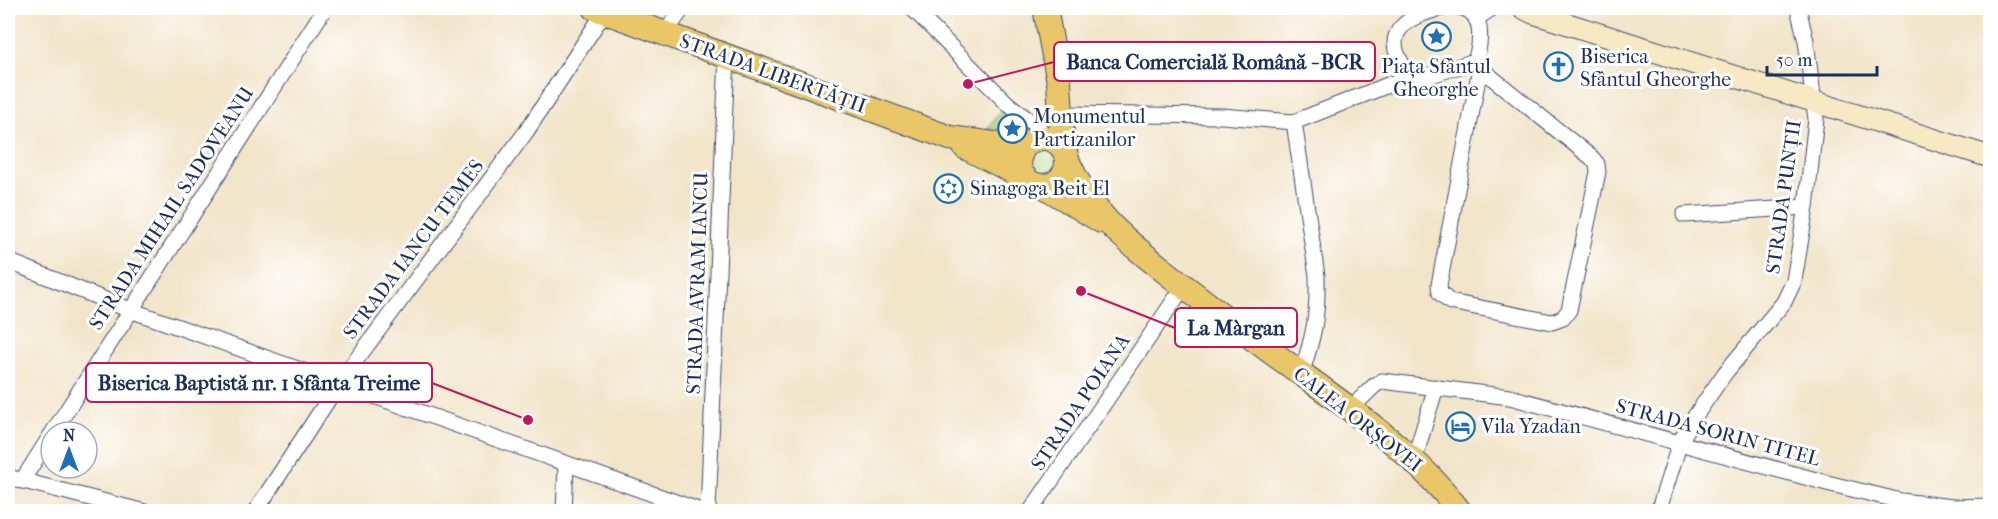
<svg xmlns="http://www.w3.org/2000/svg" width="1998" height="519" font-family="'IM FELL French Canon',serif">
<rect width="100%" height="100%" fill="#fff"/>
<filter id="ink" filterUnits="userSpaceOnUse"><feTurbulence type="fractalNoise" baseFrequency=".0167" numOctaves="2"/><feDisplacementMap in="SourceGraphic" scale="12" xChannelSelector="R" yChannelSelector="G"/><feConvolveMatrix kernelMatrix="1 2 1 2 8 2 1 2 1" color-interpolation-filters="sRGB"/></filter>
<filter id="wash" filterUnits="userSpaceOnUse"><feTurbulence type="fractalNoise" baseFrequency=".008" numOctaves="4" result="noise"/><feDisplacementMap in="SourceGraphic" scale="24" xChannelSelector="R" yChannelSelector="G"/><feGaussianBlur stdDeviation="1.35" result="paint"/><feColorMatrix in="noise" values="0 0 0 0 0 0 0 0 0 0 0 0 0 0 0 0 0 1.4 0 .05"/><feComposite in="paint" operator="in"/></filter>
<g filter="url(#wash)">
<rect width="100%" height="100%" fill="#f1e4c8"/>
<!-- green -->
<g fill="#afd078" stroke="#65806b" stroke-width="1.5">
<path d="M1007,103L1025,118C1013,128 1003,132 987,130Z"/>
<circle cx="1043" cy="162" r="13"/>
</g>
</g>
<g filter="url(#ink)">
<g fill="none" stroke-linecap="round" stroke-linejoin="round">
<defs>
<g id="street">
<path d="M912,8L1007,103L1041,130"/>
<path d="M1443,8C1402,17 1377,36 1411,76L1425,77L1475,61C1481,44 1485,13 1462,8"/>
<path d="M1476,19L1492,8"/>
<path d="M665,33L683,8"/>
<path d="M1475,61L1480,68L1592,158L1597,164L1598,172L1569,310L1563,318L1552,322L1450,302L1440,293L1439,285L1480,68"/>
<path d="M1062,114L1222,116L1294,122L1411,76"/>
<path d="M1294,122L1317,276C1318,316 1314,336 1301,374"/>
<path d="M1684,215L1806,207"/>
<path d="M8,261L130,310L704,512"/>
<path d="M1350,409L1374,386L1382,381L1510,397L1827,483L1901,501L1953,507L1990,506"/>
<path d="M53,432L325,8"/>
<path d="M1414,460L1436,387"/>
<path d="M8,477L145,512"/>
<path d="M22,481L51,435"/>
<path d="M255,512L339,383L526,132L605,11"/>
<path d="M564,512L566,464"/>
<path d="M708,512L727,56"/>
<path d="M1030,512L1184,286"/>
<path d="M1658,512L1680,442L1693,419L1725,373L1784,302L1794,281L1806,207L1816,119L1806,41L1798,8"/>
</g>
<path id="secondary" d="M1523,8L1533,13L1990,157"/>
<g id="primary">
<path d="M595,8L950,138L1023,148"/>
<path d="M1045,8L1059,82L1063,148"/>
<circle cx="1043" cy="162" r="24"/>
<path d="M965,147L1024,177"/>
<path d="M1068,162C1094,221 1136,248 1185,287C1224,317 1262,346 1302,374C1358,415 1418,455 1460,512"/>
<path d="M1044,186L1101,221"/>
</g>
</defs>
<!-- street casing -->
<use href="#street" stroke="#3b4a6e" stroke-width="17"/>
<!-- secondary casing -->
<use href="#secondary" stroke="#3b4a6e" stroke-width="23"/>
<!-- primary casing -->
<use href="#primary" stroke="#3b4a6e" stroke-width="26"/>
<!-- street -->
<use href="#street" stroke="#fff" stroke-width="15"/>
<!-- secondary -->
<use href="#secondary" stroke="#f6e9c3" stroke-width="21"/>
<!-- primary -->
<use href="#primary" stroke="#e9c769" stroke-width="24"/>
</g>
</g>
<!-- icons -->
<defs>
<symbol id="sight-ring" viewBox="-11 -11 22 22"><circle r="9.5" fill="#fff" stroke="#1f6fb2" stroke-width="1.5"/><path d="M0-6L1.8-2.2L6-1.7L2.9 1.2L3.7 5.4L0 3.3L-3.7 5.4L-2.9 1.2L-6-1.7L-1.8-2.2Z" fill="#1f6fb2"/></symbol>
<symbol id="church-ring" viewBox="-11 -11 22 22"><circle r="9.5" fill="#fff" stroke="#1f6fb2" stroke-width="1.5"/><path d="M-1.2-6h2.4v3.5h3.3v2.4h-3.3V6h-2.4V-.1h-3.3v-2.4h3.3Z" fill="#1f6fb2"/></symbol>
<symbol id="synagogue-ring" viewBox="-11 -11 22 22"><circle r="9.5" fill="#fff" stroke="#1f6fb2" stroke-width="1.5"/><path d="M0-6.5L5.6 3.2H-5.6ZM0 6.5L5.6-3.2H-5.6Z" fill="#1f6fb2"/></symbol>
<symbol id="hotel-ring" viewBox="-11 -11 22 22"><circle r="9.5" fill="#fff" stroke="#1f6fb2" stroke-width="1.5"/><path d="M-6-4.5h1.5V1H6V5H4.5V3h-9V5H-6ZM-4 0a1.8 1.8 0 1 1 3.6 0ZM.5 0V-2.5h3Q6-2.5 6 0Z" fill="#1f6fb2"/></symbol>
</defs>
<g fill-rule="evenodd">
<use href="#sight-ring" x="1420" y="20" width="33" height="33"/>
<use href="#church-ring" x="1542" y="50" width="33" height="33"/>
<use href="#sight-ring" x="996" y="112" width="33" height="33"/>
<use href="#synagogue-ring" x="932" y="172" width="33" height="33"/>
<use href="#hotel-ring" x="1444" y="410" width="33" height="33"/>
</g>
<g text-anchor="middle" stroke-width="6" stroke-linejoin="round" paint-order="stroke">
<!-- poi labels -->
<g font-size="20" fill="#1b2f5e" stroke="#fff" text-anchor="start">
<text x="1580" y="63">Biserica<tspan x="1580" dy="23">Sfântul Gheorghe</tspan></text>
<text x="1436" y="73" text-anchor="middle">Piața Sfântul<tspan x="1436" dy="23">Gheorghe</tspan></text>
<text x="1033" y="123">Monumentul<tspan x="1033" dy="23">Partizanilor</tspan></text>
<text x="970" y="195">Sinagoga Beit El</text>
<text x="1481" y="433">Vila Yzadan</text>
</g>
<!-- street labels -->
<g font-size="20" fill="#1b2f5e" stroke="#fff">
<text transform="translate(773 73) rotate(20)" y="7">STRADA LIBERTĂȚII</text>
<text transform="translate(1783 197) rotate(-82)" y="7">STRADA PUNȚII</text>
<text transform="translate(171 208) rotate(-57)" y="7">STRADA MIHAIL SADOVEANU</text>
<text transform="translate(413 249) rotate(-53)" y="7">STRADA IANCU TEMES</text>
<text transform="translate(697 283) rotate(-88)" y="7">STRADA AVRAM IANCU</text>
<text transform="translate(1080 402) rotate(-56)" y="7">STRADA POIANA</text>
<text transform="translate(1358 419) rotate(38)" y="7">CALEA ORȘOVEI</text>
<text transform="translate(1718 432) rotate(15)" y="7">STRADA SORIN TITEL</text>
</g>
</g>
<!-- callouts -->
<path fill="none" stroke="#c2185b" stroke-width="2" d="M968 84L1054 62M1081 291L1175 328M528 420L432 383"/>
<g fill="#c2185b" stroke="#fff" stroke-width="2">
<circle cx="968" cy="84" r="6"/>
<circle cx="1081" cy="291" r="6"/>
<circle cx="528" cy="420" r="6"/>
</g>
<g fill="#fff" stroke="#c2185b" stroke-width="2">
<rect x="1054" y="42" width="321" height="39" rx="6"/>
<rect x="1175" y="308" width="122" height="39" rx="6"/>
<rect x="86" y="363" width="346" height="39" rx="6"/>
</g>
<g font-size="21" text-anchor="middle" font-weight="bold" fill="#1b2f5e">
<text x="1215" y="69">Banca Comercială Română - BCR</text>
<text x="1236" y="335">La Màrgan</text>
<text x="259" y="390">Biserica Baptistă nr. 1 Sfânta Treime</text>
</g>
<!-- margin -->
<rect width="1998" height="519" fill="none" stroke="#fff" stroke-width="30"/>
<!-- north arrow -->
<g transform="translate(69 450)"><circle r="28" fill="#ffffff" stroke="#a4acbf" stroke-width="1.5"/>
<path d="M0-4.5L10 22L0 15L-10 22Z" fill="#1f6fb2"/>
<text y="-9" font-size="16" font-weight="bold" text-anchor="middle" fill="#1b2f5e">N</text>
</g>
<!-- scale -->
<path d="M1767 66v9h110v-9" fill="none" stroke="#1b2f5e" stroke-width="3"/>
<text x="1776" y="66" font-size="18" fill="#1b2f5e" stroke="#ffffff" stroke-width="4.5" paint-order="stroke">50 m</text>
</svg>
